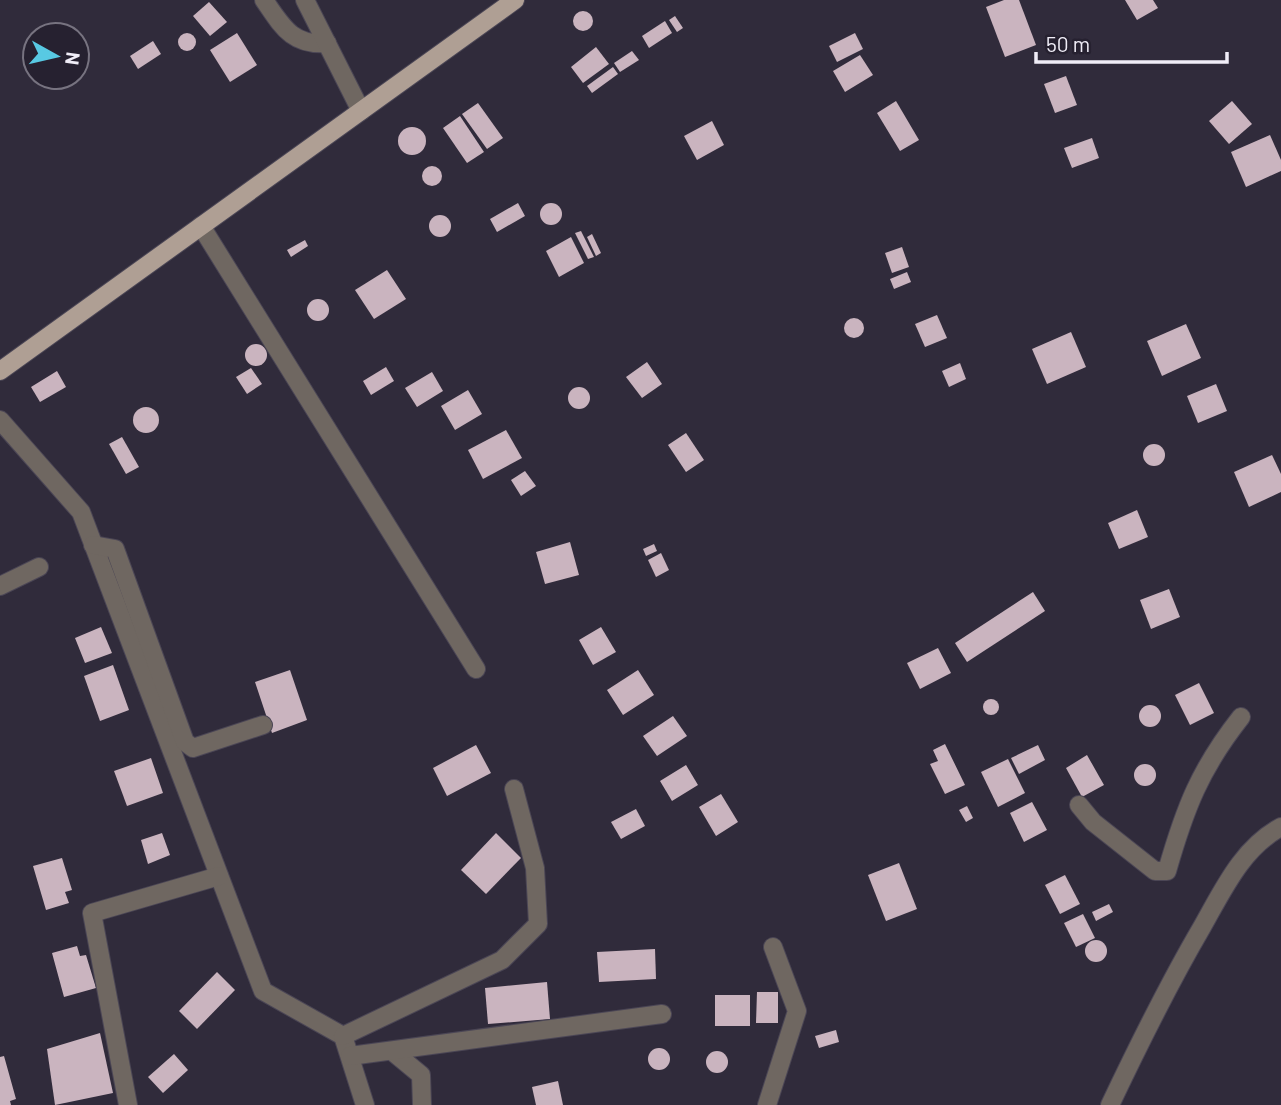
<svg xmlns="http://www.w3.org/2000/svg" width="1281" height="1105" font-family="Barlow,sans-serif">
<rect width="100%" height="100%" fill="#302b3b"/>
<!-- building -->
<g fill="#cab4bf">
<path d="M1004,0H1019L1036,45L1005,57L986,7Z"/>
<path d="M1125,0H1153L1158,8L1137,20Z"/>
<path d="M209,2L227,22L210,36L193,16Z"/>
<circle cx="583" cy="21" r="10"/>
<path d="M675,16L683,28L677,32L669,20Z"/>
<path d="M665,21L672,33L649,48L642,36Z"/>
<circle cx="187" cy="42" r="9"/>
<path d="M237,33L257,65L230,82L210,50Z"/>
<path d="M855,33L863,49L837,62L829,46Z"/>
<path d="M153,41L161,54L138,69L130,56Z"/>
<path d="M596,47L609,64L583,83L571,67Z"/>
<path d="M632,51L639,60L620,72L614,63Z"/>
<path d="M860,55L873,75L845,92L833,71Z"/>
<path d="M613,67L618,74L592,93L587,86Z"/>
<path d="M1066,76L1077,105L1055,113L1044,84Z"/>
<path d="M896,101L919,140L900,151L877,113Z"/>
<path d="M1232,101L1252,124L1229,144L1209,121Z"/>
<path d="M478,103L503,138L487,149L462,114Z"/>
<path d="M460,116L484,152L467,163L443,128Z"/>
<path d="M712,121L724,145L697,160L684,136Z"/>
<circle cx="412" cy="141" r="14"/>
<path d="M1270,135L1281,160V171L1246,187L1231,152Z"/>
<path d="M1092,138L1099,158L1072,168L1064,148Z"/>
<circle cx="432" cy="176" r="10"/>
<path d="M518,203L525,216L497,232L490,219Z"/>
<circle cx="551" cy="214" r="11"/>
<circle cx="440" cy="226" r="11"/>
<path d="M581,231L594,257L588,259L575,233Z"/>
<path d="M592,234L601,253L596,256L587,237Z"/>
<path d="M571,237L584,263L559,277L546,251Z"/>
<path d="M305,240L308,246L291,257L287,250Z"/>
<path d="M902,247L909,267L892,273L885,253Z"/>
<path d="M387,270L406,299L374,319L355,290Z"/>
<path d="M907,272L911,282L894,289L890,279Z"/>
<circle cx="318" cy="310" r="11"/>
<path d="M937,315L947,338L925,347L915,324Z"/>
<circle cx="854" cy="328" r="10"/>
<path d="M1186,324L1201,358L1162,376L1147,341Z"/>
<path d="M1071,332L1086,367L1047,384L1032,349Z"/>
<circle cx="256" cy="355" r="11"/>
<path d="M647,362L662,384L642,398L626,377Z"/>
<path d="M960,363L966,379L949,387L942,371Z"/>
<path d="M386,367L394,381L371,395L363,381Z"/>
<path d="M251,368L262,384L247,394L236,377Z"/>
<path d="M57,371L66,387L40,402L31,387Z"/>
<path d="M432,372L443,391L417,407L405,388Z"/>
<path d="M1216,384L1227,411L1198,423L1187,396Z"/>
<circle cx="579" cy="398" r="11"/>
<path d="M468,390L482,414L455,430L441,406Z"/>
<circle cx="146" cy="420" r="13"/>
<path d="M506,430L522,458L483,479L468,450Z"/>
<path d="M686,433L704,460L686,472L668,445Z"/>
<path d="M122,437L139,467L126,474L109,444Z"/>
<circle cx="1154" cy="455" r="11"/>
<path d="M1272,455L1281,474V492L1249,507L1234,472Z"/>
<path d="M525,471L536,486L521,496L511,480Z"/>
<path d="M1137,510L1148,537L1119,549L1108,523Z"/>
<path d="M570,542L579,575L545,584L536,552Z"/>
<path d="M654,544L657,551L646,556L643,549Z"/>
<path d="M661,553L669,570L656,577L648,560Z"/>
<path d="M1169,589L1180,617L1151,629L1140,600Z"/>
<path d="M1033,592L1045,611L967,662L955,643Z"/>
<path d="M101,627L112,653L85,663L75,638Z"/>
<path d="M601,627L616,652L593,665L579,640Z"/>
<path d="M938,648L951,673L920,689L907,663Z"/>
<path d="M113,665L129,710L100,721L84,676Z"/>
<path d="M290,670L307,720L272,733L255,682Z"/>
<path d="M638,670L654,695L623,715L607,690Z"/>
<path d="M1199,683L1214,713L1190,725L1175,695Z"/>
<circle cx="991" cy="707" r="8"/>
<circle cx="1150" cy="716" r="11"/>
<path d="M673,716L687,736L657,756L643,736Z"/>
<path d="M945,744L965,785L945,794L930,764L938,761L933,750Z"/>
<path d="M476,745L491,773L447,796L433,768Z"/>
<path d="M1038,745L1045,760L1019,774L1011,758Z"/>
<path d="M1087,755L1104,785L1082,797L1066,768Z"/>
<path d="M151,758L163,793L127,806L114,771Z"/>
<path d="M1008,759L1025,793L998,807L981,772Z"/>
<circle cx="1145" cy="775" r="11"/>
<path d="M686,765L698,785L672,801L660,781Z"/>
<path d="M721,794L738,822L716,836L699,807Z"/>
<path d="M1032,802L1047,830L1024,842L1010,813Z"/>
<path d="M967,806L973,818L966,822L959,810Z"/>
<path d="M636,809L645,826L621,839L611,822Z"/>
<path d="M162,833L170,855L148,864L141,840Z"/>
<path d="M496,833L521,858L486,894L461,870Z"/>
<path d="M62,858L72,890L65,892L69,903L46,910L33,866Z"/>
<path d="M899,863L917,909L886,921L868,875Z"/>
<path d="M1065,875L1080,904L1060,914L1045,885Z"/>
<path d="M1109,904L1113,912L1096,921L1092,912Z"/>
<path d="M1083,914L1095,938L1076,947L1064,923Z"/>
<circle cx="1096" cy="951" r="11"/>
<path d="M77,946L80,956L86,955L96,988L64,997L52,953Z"/>
<path d="M655,949L656,979L599,982L597,952Z"/>
<path d="M217,972L235,990L197,1029L179,1011Z"/>
<path d="M547,982L550,1019L488,1024L485,988Z"/>
<path d="M757,992H778V1023H756Z"/>
<rect x="715" y="995" width="35" height="31"/>
<path d="M836,1030L839,1042L819,1048L815,1036Z"/>
<path d="M100,1033L113,1093L55,1105L47,1049Z"/>
<circle cx="659" cy="1059" r="11"/>
<circle cx="717" cy="1062" r="11"/>
<path d="M174,1054L188,1070L163,1093L148,1077Z"/>
<path d="M4,1056L16,1099L10,1101L11,1105H0V1057Z"/>
<path d="M558,1081L563,1105H536L532,1087Z"/>
</g>
<g fill="none" stroke-linecap="round" stroke-linejoin="round">
<defs>
<g id="minor">
<path d="M264,0C282,26 292,46 327,43"/>
<path d="M305,0L361,111"/>
<path d="M201,226L476,669"/>
<path d="M0,420L81,512L263,991L343,1036L365,1105"/>
<path d="M93,545L115,549L185,742L193,748L263,725"/>
<path d="M0,586L39,567"/>
<path d="M1079,805L1093,822L1155,871H1167C1185,808 1200,769 1241,717"/>
<path d="M343,1036L502,960L538,924L535,868L514,789"/>
<path d="M392,1051L421,1075L422,1105"/>
<path d="M350,1056L662,1014"/>
<path d="M128,1105L92,913L219,876"/>
<path d="M767,1105L797,1011L773,947"/>
<path d="M1110,1105C1139,1044 1168,985 1202,927C1223,890 1242,848 1281,827"/>
</g>
<path id="major" d="M0,371L515,0"/>
</defs>
<!-- minor casing -->
<use href="#minor" stroke="#4b4655" stroke-width="20"/>
<!-- major casing -->
<use href="#major" stroke="#4b4655" stroke-width="20"/>
<!-- minor -->
<use href="#minor" stroke="#6f6761" stroke-width="18"/>
<!-- major -->
<use href="#major" stroke="#af9f94" stroke-width="18"/>
</g>
<!-- north arrow -->
<g transform="translate(56 56) rotate(98)"><circle r="33" fill="#262130" stroke="#777380" stroke-width="2"/>
<path d="M0-5L12 26L0 18L-12 26Z" fill="#58c9e3"/>
<text y="-10" font-size="19" font-weight="bold" text-anchor="middle" fill="#f0edf7">N</text>
</g>
<!-- scale -->
<path d="M1036 52v10h191v-10" fill="none" stroke="#f0edf7" stroke-width="3.5"/>
<text x="1046" y="52" font-size="21" fill="#f0edf7" stroke="#262130" stroke-width="5" paint-order="stroke">50 m</text>
</svg>
